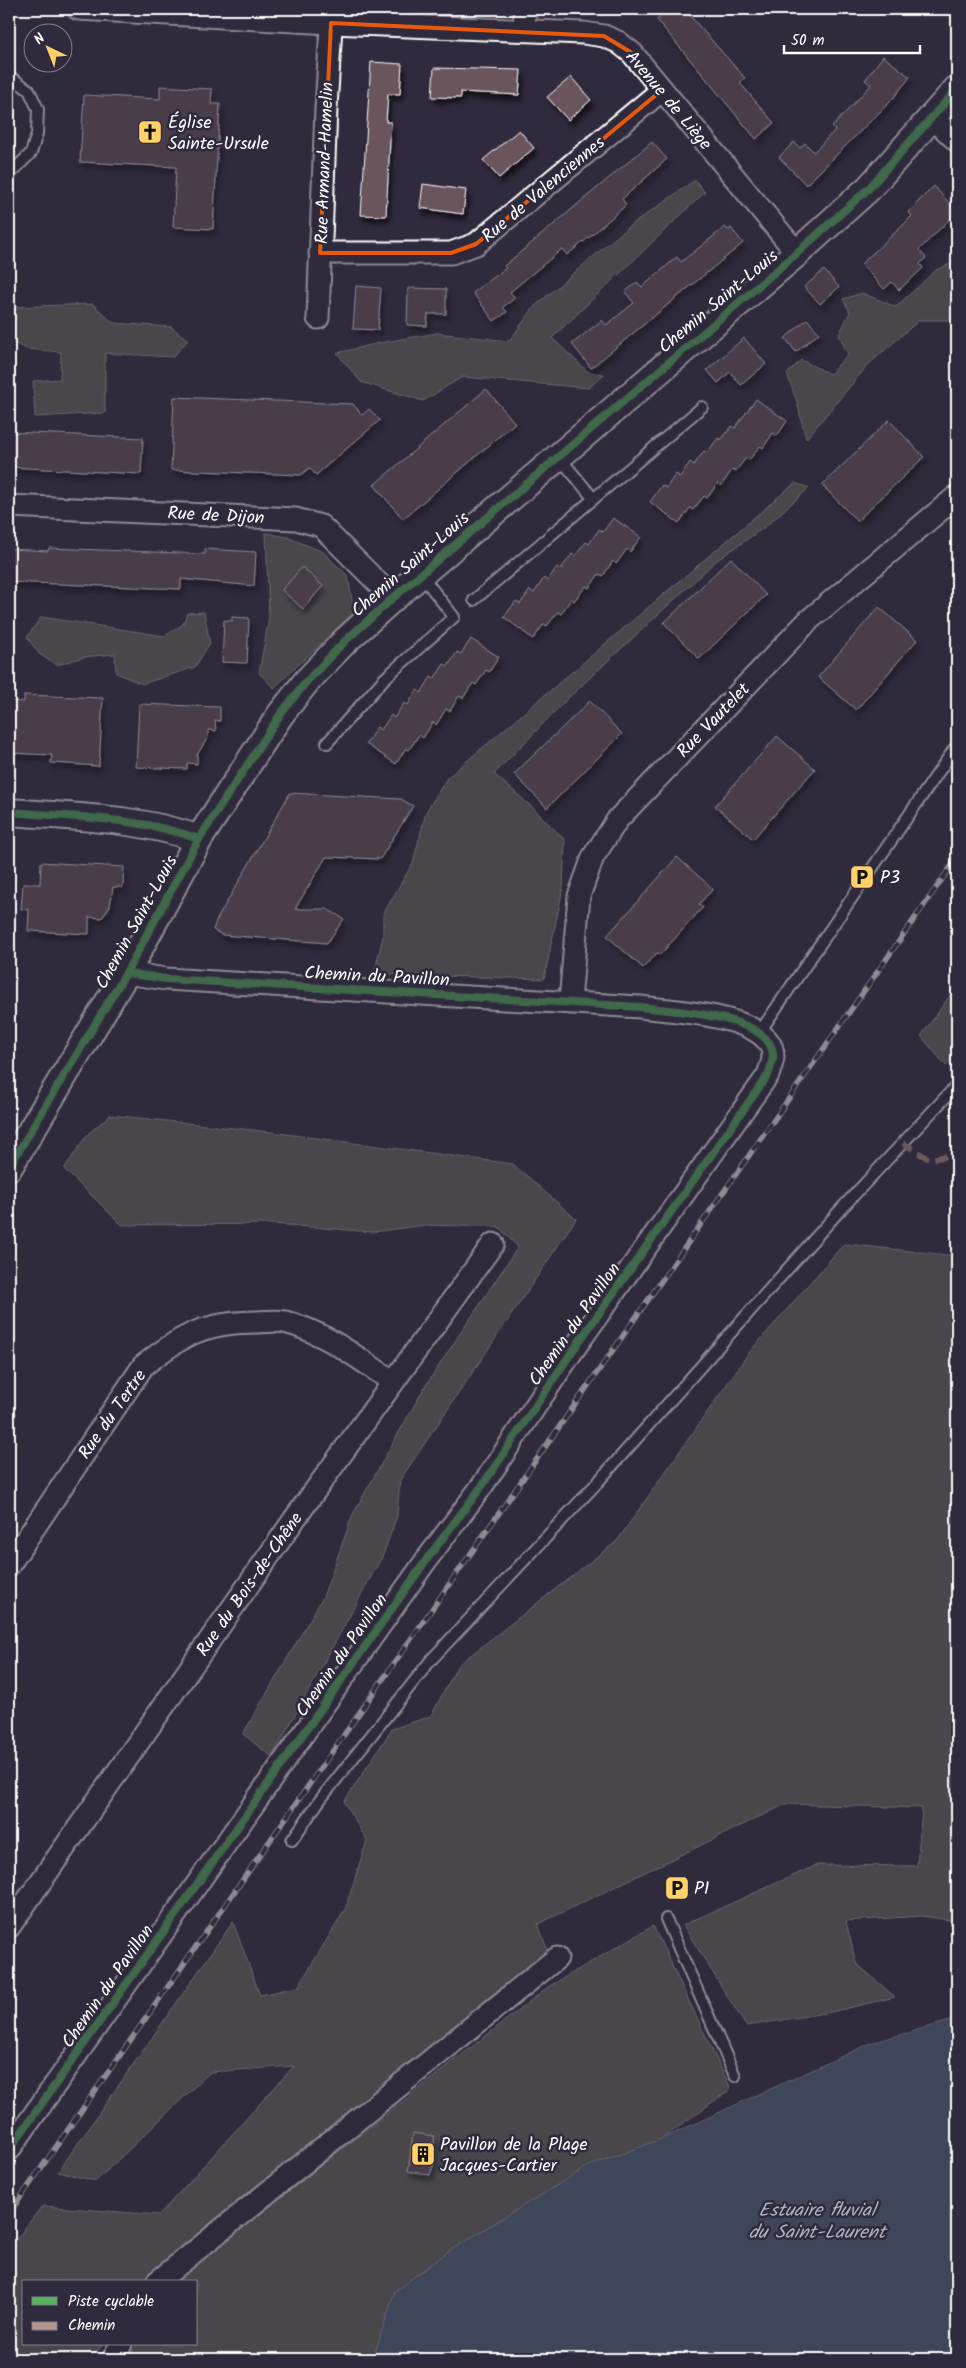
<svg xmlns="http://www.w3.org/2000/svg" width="966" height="2368" font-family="Kalam,sans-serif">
<defs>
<filter id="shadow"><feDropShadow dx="3" dy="5.5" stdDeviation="2.5" flood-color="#0009"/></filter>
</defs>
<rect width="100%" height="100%" fill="#2f2a3d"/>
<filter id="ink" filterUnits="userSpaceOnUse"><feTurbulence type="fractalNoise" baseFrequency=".02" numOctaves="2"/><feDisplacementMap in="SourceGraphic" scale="10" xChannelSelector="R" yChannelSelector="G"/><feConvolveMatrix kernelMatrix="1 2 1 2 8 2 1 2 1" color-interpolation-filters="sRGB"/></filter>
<g filter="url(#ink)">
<!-- green -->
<g fill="#6a6b5c" stroke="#b4b5ae">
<path d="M695,180L705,192L552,338L588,372L604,374L589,388L462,377L423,401L361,382L337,353L379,343L437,333L509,341L535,306L627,228Z"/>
<path d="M957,261V320H919L868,365L806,439L797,402L787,374L801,360L830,374L848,354L839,335L850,312L843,299L862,293L896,307L936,270Z"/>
<path d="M93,304L113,323L171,327L188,340L173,357L105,353V413L35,417L33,381L60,379L61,352L27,349L9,341V307Z"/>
<path d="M795,483L809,488L765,527L716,561L568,698L494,774L533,808L565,840L563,888L544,979L374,974L383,936V914L413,863L426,812L447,778Z"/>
<path d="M266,533L287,537L323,552L348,576L354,612L274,688L259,673L269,618Z"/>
<path d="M204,612L210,643L195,667L142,684L116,673L115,654L84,657L57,665L39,654L27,637L41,617L165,636L183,624L187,613Z"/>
<path d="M957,986V1054L946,1066L921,1036Z"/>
<path d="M110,1115L271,1132L513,1164L576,1219L400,1480L397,1516L383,1555L272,1757L243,1734L323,1597L353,1514L424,1388L518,1247L499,1227L425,1225L373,1232L272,1224L122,1225L64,1169L87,1135Z"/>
<path d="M844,1244L957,1256V1921L922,1916L846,1921L856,1963L895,1997L831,2012L746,2026L683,1925L817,1865L917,1866L922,1808L786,1804L538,1924L550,1957L144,2282H24V2344H103L91,2359H9V2249L42,2206L159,2215L294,2066L210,2072L96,2181L58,2172L233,1922L260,1995L298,1987L345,1910L367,1840L344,1802L392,1729L431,1716L458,1665L617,1541L748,1354Z"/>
<path d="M653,1926L731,2089L661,2139L587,2167L449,2251L395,2291L373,2359H127L137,2344H196V2282H178L182,2275L548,1987Z"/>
</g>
<!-- water -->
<path fill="#53687f" stroke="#98a4b2" d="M957,2019V2359H373L395,2291L449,2251L587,2167L661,2139L871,2043Z"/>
<!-- building -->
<g fill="#6b545c" stroke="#fff" filter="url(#shadow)">
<path d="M670,9H684L745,78L740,83L774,123L756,139L657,20Z"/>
<path d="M883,56L910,77L891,101L806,185L779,157L794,142L800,148L805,143L814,152L835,130L832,127L871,85L865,80Z"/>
<path d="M371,62L402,64L400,94H388L386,122H391L386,216L361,215Z"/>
<path d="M434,68L521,70L519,95L461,92V98L432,97Z"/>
<path d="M571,77L591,100L568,120L547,97Z"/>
<path d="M160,86L212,89L211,104H220L213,229L173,227L176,167L80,162L84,95L160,99Z"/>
<path d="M519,130L534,148L499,178L483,160Z"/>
<path d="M652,142L667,159L622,199L626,205L593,234L567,255L562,249L510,292L515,298L503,307L507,312L494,321L473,293L506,268L504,266Z"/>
<path d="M423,184L466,190L463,214L420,208Z"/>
<path d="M934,186L957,212L919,250L926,258L920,264L923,268L899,290L892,282L884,289L861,264L902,226L912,216L908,212Z"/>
<path d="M725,227L728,230L731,228L743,243L591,368L572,344L602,320L606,325L634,303L625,292L637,282L642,287L677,257L681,262Z"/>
<path d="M824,270L839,287L820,304L804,287Z"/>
<path d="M356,286L381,288L378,330L353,329Z"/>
<path d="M408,288L446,289V314H428L427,326L407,325Z"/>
<path d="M807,319L819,333L796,352L785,338Z"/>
<path d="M744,338L766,364L741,385L730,372L718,383L707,370Z"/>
<path d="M486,389L515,423L403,519L374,485Z"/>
<path d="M174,397L353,404L362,415L369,409L380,420L316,475L309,468L301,475L171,470Z"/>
<path d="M756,399L787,421L777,436L773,433L763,448L760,446L749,460L746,458L735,472L732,470L721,486L718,483L707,498L704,496L693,510L690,508L679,523L650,502L662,485L666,488L676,474L680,477L690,462L694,465L704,451L707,453L718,438L721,440L732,426L735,428Z"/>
<path d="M889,420L924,457L857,521L822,485Z"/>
<path d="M9,432L143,438L141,474L9,467Z"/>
<path d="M613,518L641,537L630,552L627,549L616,564L613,561L603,576L599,574L589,588L586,586L574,601L571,599L561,614L558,612L547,626L544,624L533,639L504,617L516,601L520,604L530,590L534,593L544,578L547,581L557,567L561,569L572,554L575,556L586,542L589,544L599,529L603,532Z"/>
<path d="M49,548L205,554V549L256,552L254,586L181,579V589L9,582V549L48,551Z"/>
<path d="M731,558L766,595L699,659L664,623Z"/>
<path d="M302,567L323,586L303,609L282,590Z"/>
<path d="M879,607L917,640L856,710L818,677Z"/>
<path d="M232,617L249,618L247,663L222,662L224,620L232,621Z"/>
<path d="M471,639L499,657L489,672L486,670L476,685L473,683L463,698L459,696L450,711L446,709L436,725L433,722L423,738L419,735L409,750L406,748L396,764L366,744L377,727L381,730L391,715L394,718L404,703L408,705L417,690L421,693L431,677L434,679L444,664L448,666L457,652L461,654Z"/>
<path d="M24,695L103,698L99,766L51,763L52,755L9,753V701L24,702Z"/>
<path d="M590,701L622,734L547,808L514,774Z"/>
<path d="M139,704L220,707V721L215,720L216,731L208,730V737L197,755V764L187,763V769L136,767Z"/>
<path d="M777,736L815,769L753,839L715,806Z"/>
<path d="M290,793L401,799L413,806L380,859L326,857L295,909H327L344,919L327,943L222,935L213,930L216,921Z"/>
<path d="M677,857L713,889L699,904L703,907L660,955L657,953L643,968L607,936Z"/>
<path d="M41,862L124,867L123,887H113L110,906L102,918L89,917V934L28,931L29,910L21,909L23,884H40Z"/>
<path d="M413,2133L434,2136L435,2160L430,2175L408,2171Z"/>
</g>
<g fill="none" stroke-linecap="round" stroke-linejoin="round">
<defs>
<g id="service">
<path d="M9,76L29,90L38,109L37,134L31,153L14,170L9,171"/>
<path d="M559,457L593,498"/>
<path d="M474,600L702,407"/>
<path d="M327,743L384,679L454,617L421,575"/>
<path d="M759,1033L957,745"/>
<path d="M292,1840L320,1800L431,1660L597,1483L841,1209L957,1085"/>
<path d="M666,1919L735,2076"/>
</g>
<g id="minor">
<path d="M78,9L331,23L583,33L604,36L618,42L632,53L797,253"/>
<path d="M524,30L525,9"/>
<path d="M933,118L957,141"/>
<path d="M320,253H451L476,244L662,90"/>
<path d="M318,318L326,108L332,11"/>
<path d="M9,506L296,519L321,526L393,598"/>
<path d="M570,1002L579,896L593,857L618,819L809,620L957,496"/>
<path d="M9,1565L143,1366C183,1334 206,1322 258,1322C266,1322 277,1320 285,1322C325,1332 359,1359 392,1381"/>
<path d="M9,1927L296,1517L493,1244"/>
<path d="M9,2150L427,1559L482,1486L571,1353L768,1075C770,1069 773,1062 773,1056C773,1014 669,1011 640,1007L166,979L126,973"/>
<path d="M157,2282L557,1958"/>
<path d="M113,2359L121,2344"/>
</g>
<g id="tertiary">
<path d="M9,812C73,817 138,817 199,839"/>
<path d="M9,1167L126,973L199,839L280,715L306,682L345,641L393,598L797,253L869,188L957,89"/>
</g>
</defs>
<!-- service casing -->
<use href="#service" stroke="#fff" stroke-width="14"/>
<!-- minor casing -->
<use href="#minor" stroke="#fff" stroke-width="25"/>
<!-- tertiary casing -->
<use href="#tertiary" stroke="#fff" stroke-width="30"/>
<!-- service -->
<use href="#service" stroke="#2f2a3d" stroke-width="10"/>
<!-- minor -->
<use href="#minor" stroke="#2f2a3d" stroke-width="21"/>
<!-- tertiary -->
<use href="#tertiary" stroke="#2f2a3d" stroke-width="26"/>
<defs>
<path id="rail" d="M9,2214L957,858"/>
</defs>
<!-- rail casing -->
<use href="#rail" stroke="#fff" stroke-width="5.5"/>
<!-- rail -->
<use href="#rail" stroke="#2f2a3d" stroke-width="4" stroke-dasharray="11" stroke-linecap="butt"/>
<!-- quiet -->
<path stroke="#b2968c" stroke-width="6" stroke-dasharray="12 6" stroke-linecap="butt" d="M903,1143L929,1159L957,1155"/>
<defs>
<g id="cycleway">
<path d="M9,812C73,817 138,817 199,839"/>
<path d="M9,1167L126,973L199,839L280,715L306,682L345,641L393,598L797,253L869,188L957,89"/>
<path d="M9,2150L427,1559L482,1486L571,1353L768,1075C770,1069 773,1062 773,1056C773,1014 669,1011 640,1007L166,979L126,973"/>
</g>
</defs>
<!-- cycleway casing -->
<use href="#cycleway" stroke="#2f2a3d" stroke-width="11"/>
<!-- cycleway -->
<use href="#cycleway" stroke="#56b35d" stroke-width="8"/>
</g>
</g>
<!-- marked area -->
<path d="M0 0H966V2368H0ZM331,23L604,36L632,53L662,90L476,244L451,253H320Z" fill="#2f2a3d" fill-opacity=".55" fill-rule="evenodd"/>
<path fill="none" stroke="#e8590c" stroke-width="4" stroke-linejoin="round" d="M331,23L604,36L632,53L662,90L476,244L451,253H320Z"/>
<!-- icons -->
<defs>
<symbol id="church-square" viewBox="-11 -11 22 22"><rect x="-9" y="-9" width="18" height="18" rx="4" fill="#ffd166" stroke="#2f2a3d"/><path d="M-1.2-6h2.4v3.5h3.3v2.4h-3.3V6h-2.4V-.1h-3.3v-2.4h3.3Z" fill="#111"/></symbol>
<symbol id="parking-square" viewBox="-11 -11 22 22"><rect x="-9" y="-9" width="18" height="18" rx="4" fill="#ffd166" stroke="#2f2a3d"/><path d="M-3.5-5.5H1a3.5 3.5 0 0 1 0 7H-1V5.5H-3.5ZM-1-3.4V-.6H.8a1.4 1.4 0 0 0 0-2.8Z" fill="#111"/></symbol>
<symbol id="building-square" viewBox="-11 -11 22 22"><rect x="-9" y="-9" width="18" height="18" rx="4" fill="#ffd166" stroke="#2f2a3d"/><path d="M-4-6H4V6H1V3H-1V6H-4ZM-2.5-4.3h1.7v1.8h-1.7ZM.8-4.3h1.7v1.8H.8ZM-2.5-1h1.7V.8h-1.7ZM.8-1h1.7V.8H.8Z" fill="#111"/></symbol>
</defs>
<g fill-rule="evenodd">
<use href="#church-square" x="136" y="118" width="28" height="28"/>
<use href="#parking-square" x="848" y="863" width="28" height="28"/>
<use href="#parking-square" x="663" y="1874" width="28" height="28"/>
<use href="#building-square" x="409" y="2140" width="28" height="28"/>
</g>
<g text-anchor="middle" stroke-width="5" stroke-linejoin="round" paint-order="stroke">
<!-- street labels -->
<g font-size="18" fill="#fff" stroke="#2f2a3d">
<text transform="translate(669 100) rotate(50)" y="6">Avenue de Liège</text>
<text transform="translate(324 163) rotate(-88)" y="6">Rue Armand-Hamelin</text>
<text transform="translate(543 189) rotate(-40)" y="6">Rue de Valenciennes</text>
<text transform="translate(718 301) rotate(-40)" y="6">Chemin Saint-Louis</text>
<text transform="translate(216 515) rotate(3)" y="6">Rue de Dijon</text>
<text transform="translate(410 564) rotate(-41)" y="6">Chemin Saint-Louis</text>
<text transform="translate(713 720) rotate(-46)" y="6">Rue Vautelet</text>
<text transform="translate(136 922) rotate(-61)" y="6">Chemin Saint-Louis</text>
<text transform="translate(377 976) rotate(3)" y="6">Chemin du Pavillon</text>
<text transform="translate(574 1324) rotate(-55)" y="6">Chemin du Pavillon</text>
<text transform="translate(112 1414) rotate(-55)" y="6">Rue du Tertre</text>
<text transform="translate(249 1584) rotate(-55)" y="6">Rue du Bois-de-Chêne</text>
<text transform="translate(341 1655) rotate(-55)" y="6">Chemin du Pavillon</text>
<text transform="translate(107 1986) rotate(-55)" y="6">Chemin du Pavillon</text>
</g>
<!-- poi labels -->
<g font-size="18" fill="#fff" stroke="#2f2a3d" text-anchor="start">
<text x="168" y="128">Église<tspan x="168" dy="21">Sainte-Ursule</tspan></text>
<text x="880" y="883">P3</text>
<text x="694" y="1894">P1</text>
<text x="440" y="2150">Pavillon de la Plage<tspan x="440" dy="21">Jacques-Cartier</tspan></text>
</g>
<!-- water labels -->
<g font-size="19" font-style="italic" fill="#a9b4bf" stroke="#2f2a3d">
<text x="817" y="2216">Estuaire fluvial<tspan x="817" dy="22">du Saint-Laurent</tspan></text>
</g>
</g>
<!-- margin -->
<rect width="966" height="2368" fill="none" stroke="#2f2a3d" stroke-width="30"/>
<rect x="15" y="15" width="936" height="2338" fill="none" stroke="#fff" stroke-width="2" filter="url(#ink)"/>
<!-- legend -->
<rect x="22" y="2280" width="175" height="65" fill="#2f2a3d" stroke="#827f8b"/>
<rect x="32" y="2297" width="25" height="8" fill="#56b35d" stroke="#827f8b"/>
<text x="68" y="2306" font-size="15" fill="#ffffff">Piste cyclable</text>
<rect x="32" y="2322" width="25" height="8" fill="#b2968c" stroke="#827f8b"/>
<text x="68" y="2330" font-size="15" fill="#ffffff">Chemin</text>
<!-- north arrow -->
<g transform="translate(48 48) rotate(317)"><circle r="24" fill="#2f2a3d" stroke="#827f8b"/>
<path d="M0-4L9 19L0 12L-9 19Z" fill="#ffd166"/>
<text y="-8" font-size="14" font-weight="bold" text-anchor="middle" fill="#ffffff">N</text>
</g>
<!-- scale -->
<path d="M784 45v8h136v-8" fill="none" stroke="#ffffff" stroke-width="2.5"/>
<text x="791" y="45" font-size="15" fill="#ffffff" stroke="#2f2a3d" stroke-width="4" paint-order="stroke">50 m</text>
</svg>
